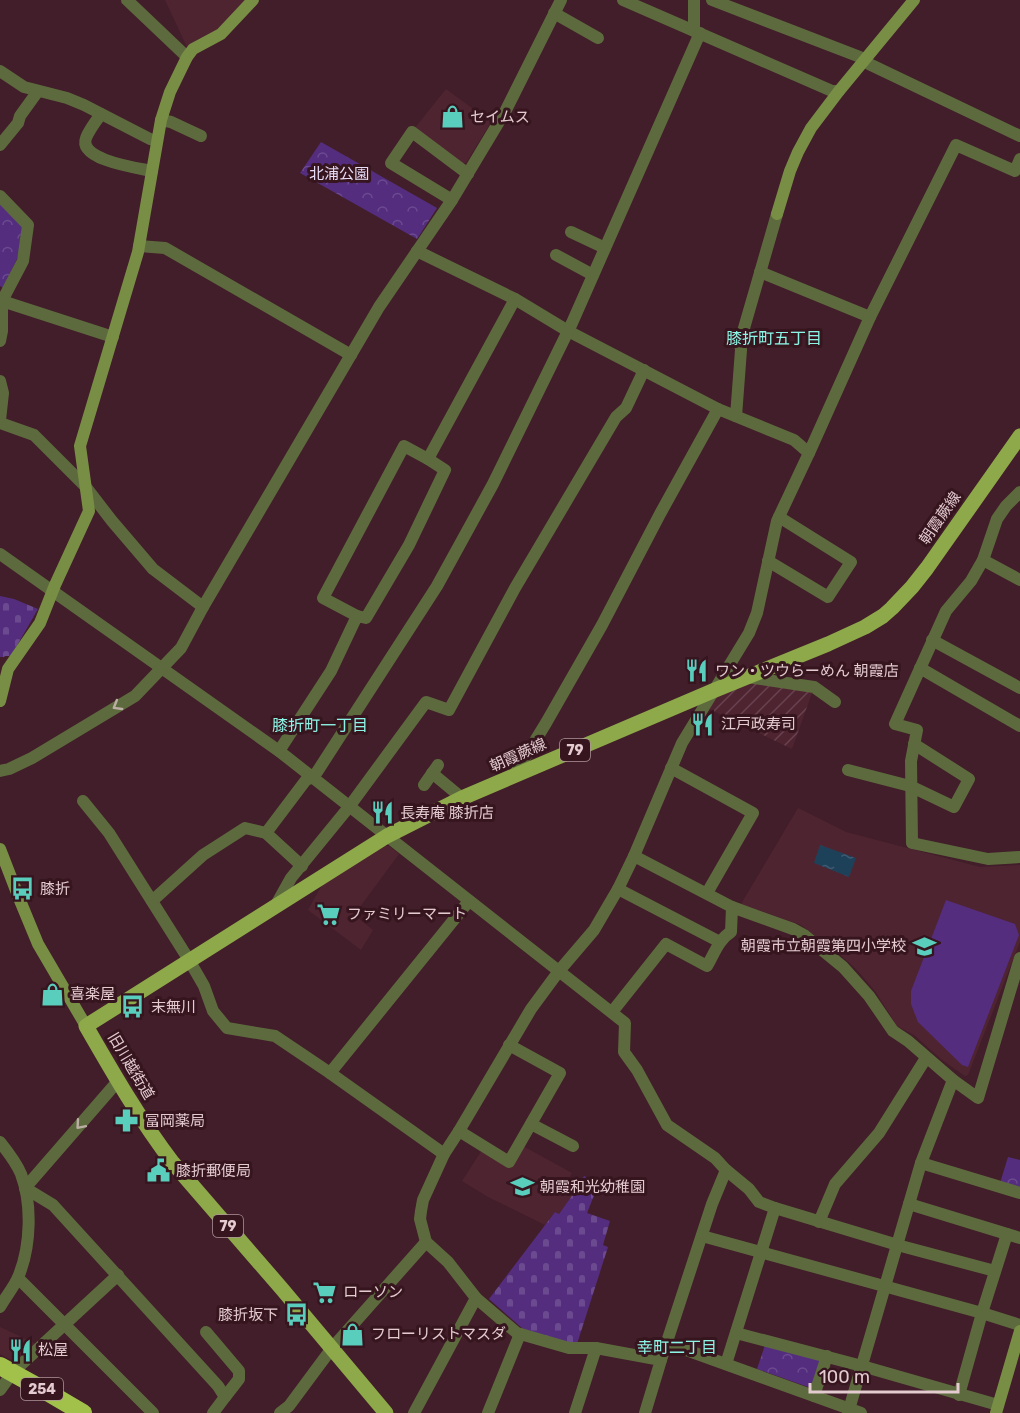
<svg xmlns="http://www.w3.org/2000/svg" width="1020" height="1413" font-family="Rubik,'Noto Sans JP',sans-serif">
<defs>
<pattern id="industrial-furrows" width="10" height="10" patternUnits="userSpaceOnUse" patternTransform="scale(1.5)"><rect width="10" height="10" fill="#4f2431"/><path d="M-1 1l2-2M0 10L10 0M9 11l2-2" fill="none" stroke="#68424e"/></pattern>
<pattern id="cemetery-stones" width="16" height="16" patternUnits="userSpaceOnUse" patternTransform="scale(1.5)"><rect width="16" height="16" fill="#542d7f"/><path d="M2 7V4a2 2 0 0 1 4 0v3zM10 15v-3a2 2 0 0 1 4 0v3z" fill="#6c4a90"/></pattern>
<pattern id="park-crowns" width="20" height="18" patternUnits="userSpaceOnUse" patternTransform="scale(1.5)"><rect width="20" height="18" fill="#542d7f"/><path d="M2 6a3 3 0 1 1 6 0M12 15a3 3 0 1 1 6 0" fill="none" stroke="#6c4a90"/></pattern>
<pattern id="water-ripples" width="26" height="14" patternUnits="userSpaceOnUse" patternTransform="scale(1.5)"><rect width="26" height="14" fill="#1e415a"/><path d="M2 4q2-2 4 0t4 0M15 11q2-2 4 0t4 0" fill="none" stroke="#3f5b71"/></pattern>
</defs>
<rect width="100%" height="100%" fill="#411e29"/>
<!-- built -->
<g fill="#4f2431">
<path d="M165,0H248L219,29L198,39L187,47Z"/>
<path d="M446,89L491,122L466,163H462L414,129Z"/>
<path d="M798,808L846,832L980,867L1020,865V942L968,1075L965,1076L942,1060L914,1035L897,1026L875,991L857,970L836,951L801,925L741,904Z"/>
<path d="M382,846H389L399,854L354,915L373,930L361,950L308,910L323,883Z"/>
<path d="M523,1146L572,1173L566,1184L576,1190L559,1214L555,1212L545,1225L488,1197L462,1181L482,1150L511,1168Z"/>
<path d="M0,1327L39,1345L19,1364L0,1354Z"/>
</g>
<!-- industrial -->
<path fill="url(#industrial-furrows)" d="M753,680L813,690L792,749L709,709L719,694Z"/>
<!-- cemetery -->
<g fill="url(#cemetery-stones)">
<path d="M0,596L14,599L38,609L11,656H5L4,657H0Z"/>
<path d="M584,1176L599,1183L587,1213L610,1221L603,1245L608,1247L577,1344H562L523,1329L489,1299L555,1212L559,1214L576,1190Z"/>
</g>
<!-- park -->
<g fill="url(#park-crowns)">
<path d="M321,142L437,208L417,239L300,173Z"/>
<path d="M0,200L22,224L21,246L17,259L3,288L0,286Z"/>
<path d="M1008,1157L1020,1160V1189L1000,1183Z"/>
<path d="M766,1342L822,1358L811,1388L757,1369Z"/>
</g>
<!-- pitch -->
<path fill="#542d7f" d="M946,900L1015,924L1019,935L968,1067L962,1065L918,1022L911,1004V991Z"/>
<!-- water -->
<path fill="url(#water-ripples)" d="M820,845L856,858L849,877L814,863Z"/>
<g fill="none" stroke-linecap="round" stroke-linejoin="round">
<!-- street -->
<g stroke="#5d6a3e" stroke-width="12">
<path d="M127,0L187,57"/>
<path d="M623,0L832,91H839"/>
<path d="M694,0V31"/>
<path d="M712,0L860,57L869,64L1020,136"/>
<path d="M554,13L598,38"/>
<path d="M0,71L24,87L67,98L84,105L150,139L157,141"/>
<path d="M101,114C96,121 89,130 86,138C78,160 138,168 152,171"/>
<path d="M161,120L171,122L201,136"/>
<path d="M0,145L18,123L20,116L38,91"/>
<path d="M0,196L28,225L23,261L2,301V331L0,341"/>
<path d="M452,200L391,163L412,132L468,174"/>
<path d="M571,232L605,248"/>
<path d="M139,246L165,248L351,355"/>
<path d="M417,251L515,299L568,331L718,409L794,440L809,453L777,521L757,613L749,633L682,743L634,856L618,889L594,930L559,971L531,1009L459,1131L444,1154L423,1200L421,1211L420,1219L426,1242L448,1262L476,1298L517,1333L569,1348H596L661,1360L645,1413"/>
<path d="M556,255L593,275"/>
<path d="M760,272L870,317"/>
<path d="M2,301L113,337"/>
<path d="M0,381L3,393L0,420"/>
<path d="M736,416L741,350L740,342L777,214"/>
<path d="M0,423L34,435L85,486L112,521L153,569L203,607"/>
<path d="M809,453L870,317L956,145L1015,171L1020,159"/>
<path d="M1020,492L1006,506L997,519L983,560L971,581L946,611L895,724L917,730L911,761L912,843L988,859L1020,857"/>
<path d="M0,554L279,751L625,1023L624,1052L637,1070L667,1125L715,1158L726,1170L712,1204L661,1360"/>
<path d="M983,560L1020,580"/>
<path d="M768,561L828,597L851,562L779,517"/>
<path d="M357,616L323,598L404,446L428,459"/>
<path d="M932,640L1020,688"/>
<path d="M920,668L1020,726"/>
<path d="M747,677L814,687L835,702"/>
<path d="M279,751L331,671L357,616L366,618L409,545L445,470L428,459L515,299"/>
<path d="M671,768L753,813L707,893"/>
<path d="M848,770L910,786L954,807L969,779L914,744"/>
<path d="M0,771L9,769L32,758L135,696L181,648L203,607L379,307L452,200L506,110L561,0"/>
<path d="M432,773L462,798"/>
<path d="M513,777L546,723L602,625L660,514L718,409"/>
<path d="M424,785L438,765"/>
<path d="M83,801L109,833L189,960L204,986L213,1011L227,1028L275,1036L330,1073L444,1154"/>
<path d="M266,833L306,780L311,778L317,772L437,586L493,484L572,323L700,33"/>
<path d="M634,856L732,907L793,929L804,935L843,967L869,996L893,1031L908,1041L953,1080L978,1098L1020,958"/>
<path d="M618,889L720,942"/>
<path d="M152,901L203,855L245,828L266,833L302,866"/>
<path d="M276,905L291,878L349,807L426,702L449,710L515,588L616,417L626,408L644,370"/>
<path d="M612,1012L666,944L707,966C714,954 719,939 731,932L732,907"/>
<path d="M330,1073L469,901"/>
<path d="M118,1081L25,1188L53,1205L218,1386L225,1397L213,1413"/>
<path d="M531,1124L573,1146"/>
<path d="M459,1131L509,1162L560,1073L509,1045"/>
<path d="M0,1142C8,1152 16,1162 21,1174C32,1203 31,1245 19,1275C15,1286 6,1296 0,1307"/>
<path d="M921,1163L1020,1193"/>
<path d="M726,1170L749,1189L759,1202L775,1208L901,1246L995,1271"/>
<path d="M909,1204L1020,1238"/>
<path d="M819,1222L835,1184L879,1133L926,1058"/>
<path d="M702,1236L982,1313L1020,1325"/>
<path d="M18,1278L153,1413"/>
<path d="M206,1332L239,1371V1379L225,1397"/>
<path d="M736,1333L862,1366L998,1405"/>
<path d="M667,1343L861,1413"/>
<path d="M726,1364L775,1208"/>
<path d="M0,1390L13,1372L118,1275"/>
<path d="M959,1395L982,1313L1007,1234"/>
<path d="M814,1396L827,1356"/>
<path d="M280,1413L289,1406L332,1348L426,1242"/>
<path d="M414,1413L476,1298"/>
<path d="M488,1413L520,1334"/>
<path d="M575,1413L596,1348"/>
<path d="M848,1413L921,1163L953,1080"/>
</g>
<!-- secondary -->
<g stroke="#798e45" stroke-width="12">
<path d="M777,214L790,171L798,152L811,128L839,91L914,0"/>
<path d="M0,701L8,669L40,623L55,585L89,511L80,446L138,252L161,120L170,92L187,57L193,49L221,34L253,0"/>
<path d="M0,849L19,898L38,944L86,1026"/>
<path d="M996,1413L1020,1331"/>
</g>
<!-- primary -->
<path stroke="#8ea949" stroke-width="15" d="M386,1413L282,1289L173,1163C140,1120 113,1073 86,1026L387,836L462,798L715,690L828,644L865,627L883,616L892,608L912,587L927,568L1020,436"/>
<!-- highway -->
<path stroke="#a1c14b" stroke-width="18" d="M0,1366L49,1393L83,1413"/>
</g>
<!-- one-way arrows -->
<defs><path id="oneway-chevron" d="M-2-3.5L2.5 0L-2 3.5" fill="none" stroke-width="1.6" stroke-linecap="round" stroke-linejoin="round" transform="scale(1.5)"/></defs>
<g stroke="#bbaea4">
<use href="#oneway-chevron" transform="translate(117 706) rotate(149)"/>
<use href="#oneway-chevron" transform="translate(80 1125) rotate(131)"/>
</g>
<!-- icons -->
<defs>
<symbol id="shop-bare" viewBox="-9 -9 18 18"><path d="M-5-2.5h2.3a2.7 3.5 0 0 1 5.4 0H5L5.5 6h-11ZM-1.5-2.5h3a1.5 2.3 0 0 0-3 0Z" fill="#5acebd" stroke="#36151f" stroke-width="2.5" paint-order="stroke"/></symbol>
<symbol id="restaurant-bare" viewBox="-9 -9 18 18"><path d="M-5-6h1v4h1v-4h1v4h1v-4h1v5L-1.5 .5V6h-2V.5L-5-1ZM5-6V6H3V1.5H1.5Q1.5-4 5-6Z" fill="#5acebd" stroke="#36151f" stroke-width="2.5" paint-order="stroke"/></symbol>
<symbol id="bus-bare" viewBox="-9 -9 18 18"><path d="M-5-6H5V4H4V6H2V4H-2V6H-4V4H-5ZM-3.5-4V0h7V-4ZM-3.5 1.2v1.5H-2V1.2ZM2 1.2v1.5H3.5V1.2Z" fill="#5acebd" stroke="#36151f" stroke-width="2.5" paint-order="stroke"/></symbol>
<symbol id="supermarket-bare" viewBox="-9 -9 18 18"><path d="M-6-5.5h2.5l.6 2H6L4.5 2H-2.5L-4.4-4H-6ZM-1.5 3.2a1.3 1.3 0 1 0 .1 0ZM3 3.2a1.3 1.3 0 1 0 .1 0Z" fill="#5acebd" stroke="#36151f" stroke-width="2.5" paint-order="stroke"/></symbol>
<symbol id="school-bare" viewBox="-9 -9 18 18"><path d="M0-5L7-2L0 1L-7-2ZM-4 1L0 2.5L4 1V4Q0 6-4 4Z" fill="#5acebd" stroke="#36151f" stroke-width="2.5" paint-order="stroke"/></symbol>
<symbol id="pharmacy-bare" viewBox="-9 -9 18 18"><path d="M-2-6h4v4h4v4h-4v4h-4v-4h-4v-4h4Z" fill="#5acebd" stroke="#36151f" stroke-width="2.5" paint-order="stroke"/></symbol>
<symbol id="civic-bare" viewBox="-9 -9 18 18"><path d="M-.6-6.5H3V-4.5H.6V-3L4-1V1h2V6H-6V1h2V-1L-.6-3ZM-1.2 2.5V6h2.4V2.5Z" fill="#5acebd" stroke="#36151f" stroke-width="2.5" paint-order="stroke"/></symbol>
</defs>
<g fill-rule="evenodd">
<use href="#shop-bare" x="436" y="100" width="33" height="33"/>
<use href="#restaurant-bare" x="680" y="654" width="33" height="33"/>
<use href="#restaurant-bare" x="686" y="708" width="33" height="33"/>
<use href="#restaurant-bare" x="366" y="796" width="33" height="33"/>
<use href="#bus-bare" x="6" y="872" width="33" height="33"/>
<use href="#supermarket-bare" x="312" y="898" width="33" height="33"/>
<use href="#school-bare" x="908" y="930" width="33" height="33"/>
<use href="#shop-bare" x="36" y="978" width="33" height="33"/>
<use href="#bus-bare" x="116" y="990" width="33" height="33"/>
<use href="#pharmacy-bare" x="110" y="1104" width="33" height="33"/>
<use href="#civic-bare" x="142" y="1154" width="33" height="33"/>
<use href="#school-bare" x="506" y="1170" width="33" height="33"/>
<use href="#supermarket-bare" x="308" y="1276" width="33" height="33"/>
<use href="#bus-bare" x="280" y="1298" width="33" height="33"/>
<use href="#shop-bare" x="336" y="1318" width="33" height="33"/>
<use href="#restaurant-bare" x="4" y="1334" width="33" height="33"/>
</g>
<g text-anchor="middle" stroke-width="6" stroke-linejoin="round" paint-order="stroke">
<!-- shield labels -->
<g fill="#36151f" stroke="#af949b" stroke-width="1.5">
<rect x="560" y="739" width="30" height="22" rx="4.5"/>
<rect x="213" y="1215" width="30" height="22" rx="4.5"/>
<rect x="21" y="1378" width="42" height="22" rx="4.5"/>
</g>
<g font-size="14" font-weight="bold" fill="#e3cbd0">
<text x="575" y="755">79</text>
<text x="228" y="1231">79</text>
<text x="42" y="1394">254</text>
</g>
<!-- poi labels -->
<g font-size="15" fill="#e3cbd0" stroke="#36151f" text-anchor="start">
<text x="470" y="122">セイムス</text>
<text x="715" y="676">ワン・ツウらーめん 朝霞店</text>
<text x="721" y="729">江戸政寿司</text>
<text x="400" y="818">長寿庵 膝折店</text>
<text x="40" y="894">膝折</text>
<text x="347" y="919">ファミリーマート</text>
<text x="906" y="951" text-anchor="end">朝霞市立朝霞第四小学校</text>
<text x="70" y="999">喜楽屋</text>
<text x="151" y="1012">末無川</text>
<text x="145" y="1126">冨岡薬局</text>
<text x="176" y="1176">膝折郵便局</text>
<text x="540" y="1192">朝霞和光幼稚園</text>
<text x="343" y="1297">ローソン</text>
<text x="278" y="1320" text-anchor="end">膝折坂下</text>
<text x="371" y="1339">フローリストマスダ</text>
<text x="38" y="1355">松屋</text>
</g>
<!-- park labels -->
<g font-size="15" fill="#e6dcf6" stroke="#36151f">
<text x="339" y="179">北浦公園</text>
</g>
<!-- street labels -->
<g font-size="15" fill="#e3cbd0" stroke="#36151f">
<text transform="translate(940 518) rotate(-55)" y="5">朝霞蕨線</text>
<text transform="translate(518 755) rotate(-24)" y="5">朝霞蕨線</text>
<text transform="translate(131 1066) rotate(59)" y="5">旧川越街道</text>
</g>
<!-- neighbourhood labels -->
<g font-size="16" fill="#8cf4e4" stroke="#36151f">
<text x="774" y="344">膝折町五丁目</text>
<text x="320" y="731">膝折町一丁目</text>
<text x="677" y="1353">幸町二丁目</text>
</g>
</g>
<!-- scale -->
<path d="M810 1383v9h148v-9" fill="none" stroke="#e3cbd0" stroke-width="3"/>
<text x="819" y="1383" font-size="18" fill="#e3cbd0" stroke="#36151f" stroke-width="4.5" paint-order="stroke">100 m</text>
</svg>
